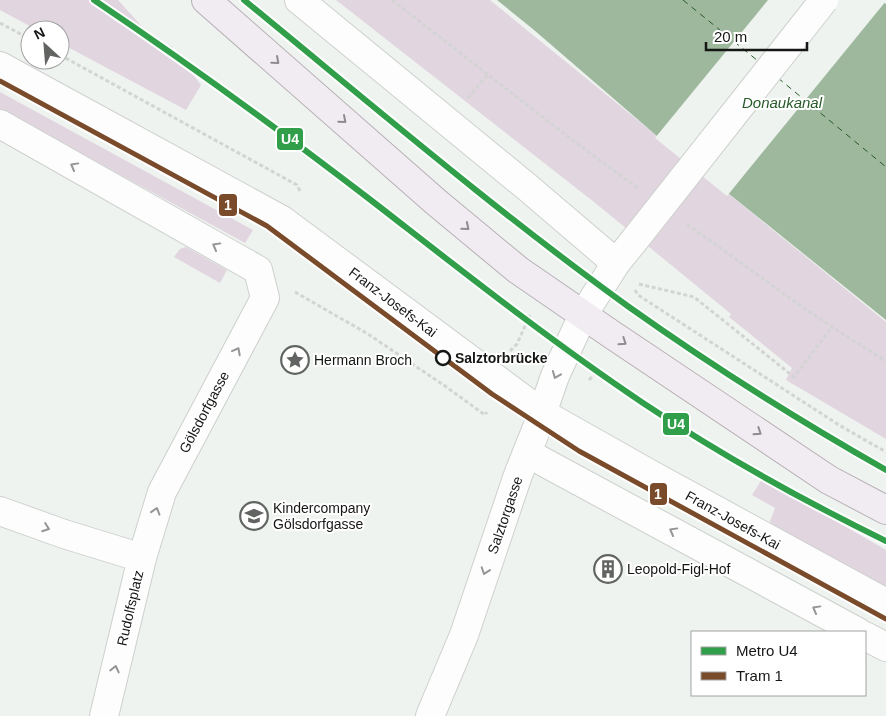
<svg xmlns="http://www.w3.org/2000/svg" width="886" height="716" font-family="Arial,sans-serif">
<rect width="100%" height="100%" fill="#eff3ef"/>
<!-- green -->
<g fill="#e1d5e0">
<path d="M0,0H118L155,41L171,46L201,85L186,110L60,43V30H37L0,10Z"/>
<path d="M336,0H490L886,322V439L786,380L792,368L729,317L731,314L594,202Z"/>
<path d="M0,92L253,230L245,243L0,109Z"/>
<path d="M186,247L227,270L220,283L174,257L180,249Z"/>
<path d="M764,476L796,498L886,550V592L771,527L770,521L775,508L752,495Z"/>
</g>
<!-- water -->
<path fill="#9eb89e" d="M497,0H881L886,4V320L657,136L534,30Z"/>
<!-- pier -->
<path fill="#eff3ef" d="M768,0H885L886,1L727,196L655,138Z"/>
<g fill="none" stroke-linecap="round" stroke-linejoin="round">
<!-- ferry -->
<g stroke="#275a28" stroke-width="1" stroke-dasharray="6 5" stroke-linecap="butt">
<path d="M683,0L758,61"/>
<path d="M778,78L886,167"/>
</g>
<defs>
<g id="minor">
<path d="M299,0L527,187L616,263"/>
<path d="M0,66L282,220L542,413L650,474L886,603"/>
<path d="M0,124L258,270L265,298L162,492L142,558L104,716"/>
<path d="M527,453L858,632"/>
<path d="M0,511L64,534L142,558"/>
<path d="M865,636L886,647"/>
<path d="M430,716L464,635L518,475L538,425L555,376L583,315L616,263L633,242"/>
</g>
<path id="major" d="M206,0L436,202L518,270L611,334L829,480L886,510"/>
</defs>
<!-- minor casing -->
<use href="#minor" stroke="#cdd0cc" stroke-width="30"/>
<!-- major casing -->
<use href="#major" stroke="#b7afb6" stroke-width="30"/>
<!-- path -->
<g stroke="#d3d4d3" stroke-width="3" stroke-dasharray="4 2.5" stroke-linecap="butt">
<path d="M392,0C474,63 554,128 638,188"/>
<path d="M0,23L30,39"/>
<path d="M60,55L297,185L301,193"/>
<path d="M468,98L488,74"/>
<path d="M687,224L798,304L832,327L886,361"/>
<path d="M639,284L694,297L794,377L832,327"/>
<path d="M635,290L638,295L839,425L886,452"/>
<path d="M295,292L368,334L445,386L485,415L487,412"/>
<path d="M510,351L517,344L530,315"/>
<path d="M589,380L596,373L599,364"/>
</g>
<!-- minor -->
<use href="#minor" stroke="#fdfdfd" stroke-width="28"/>
<!-- major -->
<use href="#major" stroke="#f1ecf1" stroke-width="28"/>
<defs>
<path id="minor-bridge" d="M633,242L824,0"/>
</defs>
<!-- minor-bridge casing -->
<use href="#minor-bridge" stroke="#cdd0cc" stroke-width="30" stroke-linecap="butt"/>
<!-- minor-bridge -->
<use href="#minor-bridge" stroke="#fdfdfd" stroke-width="28"/>
<defs>
<path id="tram-1" d="M0,81L267,226L492,394L579,451L886,619"/>
</defs>
<!-- tram-1 casing -->
<use href="#tram-1" stroke="#fff" stroke-width="9"/>
<!-- tram-1 -->
<use href="#tram-1" stroke="#7a4b2a" stroke-width="5"/>
<defs>
<g id="metro-1">
<path d="M94,0C189,64 281,131 372,201C461,270 549,340 643,403C721,455 802,500 886,541"/>
<path d="M244,0C371,104 496,211 629,307C712,366 798,420 886,470"/>
</g>
</defs>
<!-- metro-1 casing -->
<use href="#metro-1" stroke="#fff" stroke-width="10"/>
<!-- metro-1 -->
<use href="#metro-1" stroke="#319f49" stroke-width="6"/>
</g>
<!-- one-way arrows -->
<defs><path id="oneway-chevron" d="M-2-3.5L2.5 0L-2 3.5" fill="none" stroke-width="1.6" stroke-linecap="round" stroke-linejoin="round" transform="scale(1.25)"/></defs>
<g stroke="#8e8c8e">
<use href="#oneway-chevron" transform="translate(276 61) rotate(41)"/>
<use href="#oneway-chevron" transform="translate(343 120) rotate(41)"/>
<use href="#oneway-chevron" transform="translate(466 227) rotate(40)"/>
<use href="#oneway-chevron" transform="translate(623 342) rotate(34)"/>
<use href="#oneway-chevron" transform="translate(758 432) rotate(34)"/>
</g>
<g stroke="#959694">
<use href="#oneway-chevron" transform="translate(74 166) rotate(-151)"/>
<use href="#oneway-chevron" transform="translate(216 246) rotate(-151)"/>
<use href="#oneway-chevron" transform="translate(237 351) rotate(-62)"/>
<use href="#oneway-chevron" transform="translate(556 375) rotate(112)"/>
<use href="#oneway-chevron" transform="translate(156 511) rotate(-73)"/>
<use href="#oneway-chevron" transform="translate(46 528) rotate(20)"/>
<use href="#oneway-chevron" transform="translate(673 531) rotate(-151)"/>
<use href="#oneway-chevron" transform="translate(485 571) rotate(109)"/>
<use href="#oneway-chevron" transform="translate(816 609) rotate(-151)"/>
<use href="#oneway-chevron" transform="translate(115 669) rotate(-77)"/>
</g>
<!-- icons -->
<defs>
<symbol id="sight-ring" viewBox="-11 -11 22 22"><circle r="9.5" fill="#fff" stroke="#616461" stroke-width="1.5"/><path d="M0-6L1.8-2.2L6-1.7L2.9 1.2L3.7 5.4L0 3.3L-3.7 5.4L-2.9 1.2L-6-1.7L-1.8-2.2Z" fill="#616461"/></symbol>
<symbol id="school-ring" viewBox="-11 -11 22 22"><circle r="9.5" fill="#fff" stroke="#616461" stroke-width="1.5"/><path d="M0-5L7-2L0 1L-7-2ZM-4 1L0 2.5L4 1V4Q0 6-4 4Z" fill="#616461"/></symbol>
<symbol id="building-ring" viewBox="-11 -11 22 22"><circle r="9.5" fill="#fff" stroke="#616461" stroke-width="1.5"/><path d="M-4-6H4V6H1V3H-1V6H-4ZM-2.5-4.3h1.7v1.8h-1.7ZM.8-4.3h1.7v1.8H.8ZM-2.5-1h1.7V.8h-1.7ZM.8-1h1.7V.8H.8Z" fill="#616461"/></symbol>
</defs>
<g fill-rule="evenodd">
<use href="#sight-ring" x="279" y="344" width="32" height="32"/>
<use href="#school-ring" x="238" y="500" width="32" height="32"/>
<use href="#building-ring" x="592" y="553" width="32" height="32"/>
</g>
<!-- markers -->
<circle fill="#fff" stroke="#151714" stroke-width="2.5" cx="443" cy="358" r="7"/>
<g text-anchor="middle" stroke-width="4" stroke-linejoin="round" paint-order="stroke">
<!-- street labels -->
<g font-size="14" fill="#151714" stroke="#fff">
<text transform="translate(393 302) rotate(37)" y="5">Franz-Josefs-Kai</text>
<text transform="translate(204 412) rotate(-62)" y="5">Gölsdorfgasse</text>
<text transform="translate(505 515) rotate(-71)" y="5">Salztorgasse</text>
<text transform="translate(733 520) rotate(29)" y="5">Franz-Josefs-Kai</text>
<text transform="translate(130 608) rotate(-77)" y="5">Rudolfsplatz</text>
</g>
<!-- stop labels -->
<g font-size="14" font-weight="bold" fill="#151714" stroke="#fff" text-anchor="start">
<text x="455" y="363">Salztorbrücke</text>
</g>
<!-- poi labels -->
<g font-size="14" fill="#151714" stroke="#fff" text-anchor="start">
<text x="314" y="365">Hermann Broch</text>
<text x="273" y="513">Kindercompany<tspan x="273" dy="16">Gölsdorfgasse</tspan></text>
<text x="627" y="574">Leopold-Figl-Hof</text>
</g>
<!-- water labels -->
<g font-size="15" font-style="italic" fill="#275a28" stroke="#fff">
<text x="782" y="108">Donaukanal</text>
</g>
</g>
<g stroke="#fff" stroke-width="2">
<rect x="276" y="127" width="28" height="24" rx="5" fill="#319f49"/>
<rect x="218" y="193" width="20" height="24" rx="5" fill="#7a4b2a"/>
<rect x="662" y="412" width="28" height="24" rx="5" fill="#319f49"/>
<rect x="649" y="482" width="19" height="24" rx="5" fill="#7a4b2a"/>
</g>
<g font-size="14" text-anchor="middle" font-weight="bold" fill="#fff">
<text x="290" y="144">U4</text>
<text x="228" y="210">1</text>
<text x="676" y="429">U4</text>
<text x="658" y="499">1</text>
</g>
<!-- legend -->
<rect x="691" y="631" width="175" height="65" fill="#ffffff" stroke="#a1a2a1"/>
<rect x="701" y="647" width="25" height="8" fill="#319f49" stroke="#a1a2a1"/>
<text x="736" y="656" font-size="15" fill="#151714">Metro U4</text>
<rect x="701" y="672" width="25" height="8" fill="#7a4b2a" stroke="#a1a2a1"/>
<text x="736" y="681" font-size="15" fill="#151714">Tram 1</text>
<!-- north arrow -->
<g transform="translate(45 45) rotate(334)"><circle r="24" fill="#ffffff" stroke="#a1a2a1"/>
<path d="M0-4L9 19L0 12L-9 19Z" fill="#616461"/>
<text y="-8" font-size="14" font-weight="bold" text-anchor="middle" fill="#151714">N</text>
</g>
<!-- scale -->
<path d="M706 42v8h101v-8" fill="none" stroke="#151714" stroke-width="2.5"/>
<text x="714" y="42" font-size="15" fill="#151714" stroke="#ffffff" stroke-width="4" paint-order="stroke">20 m</text>
</svg>
